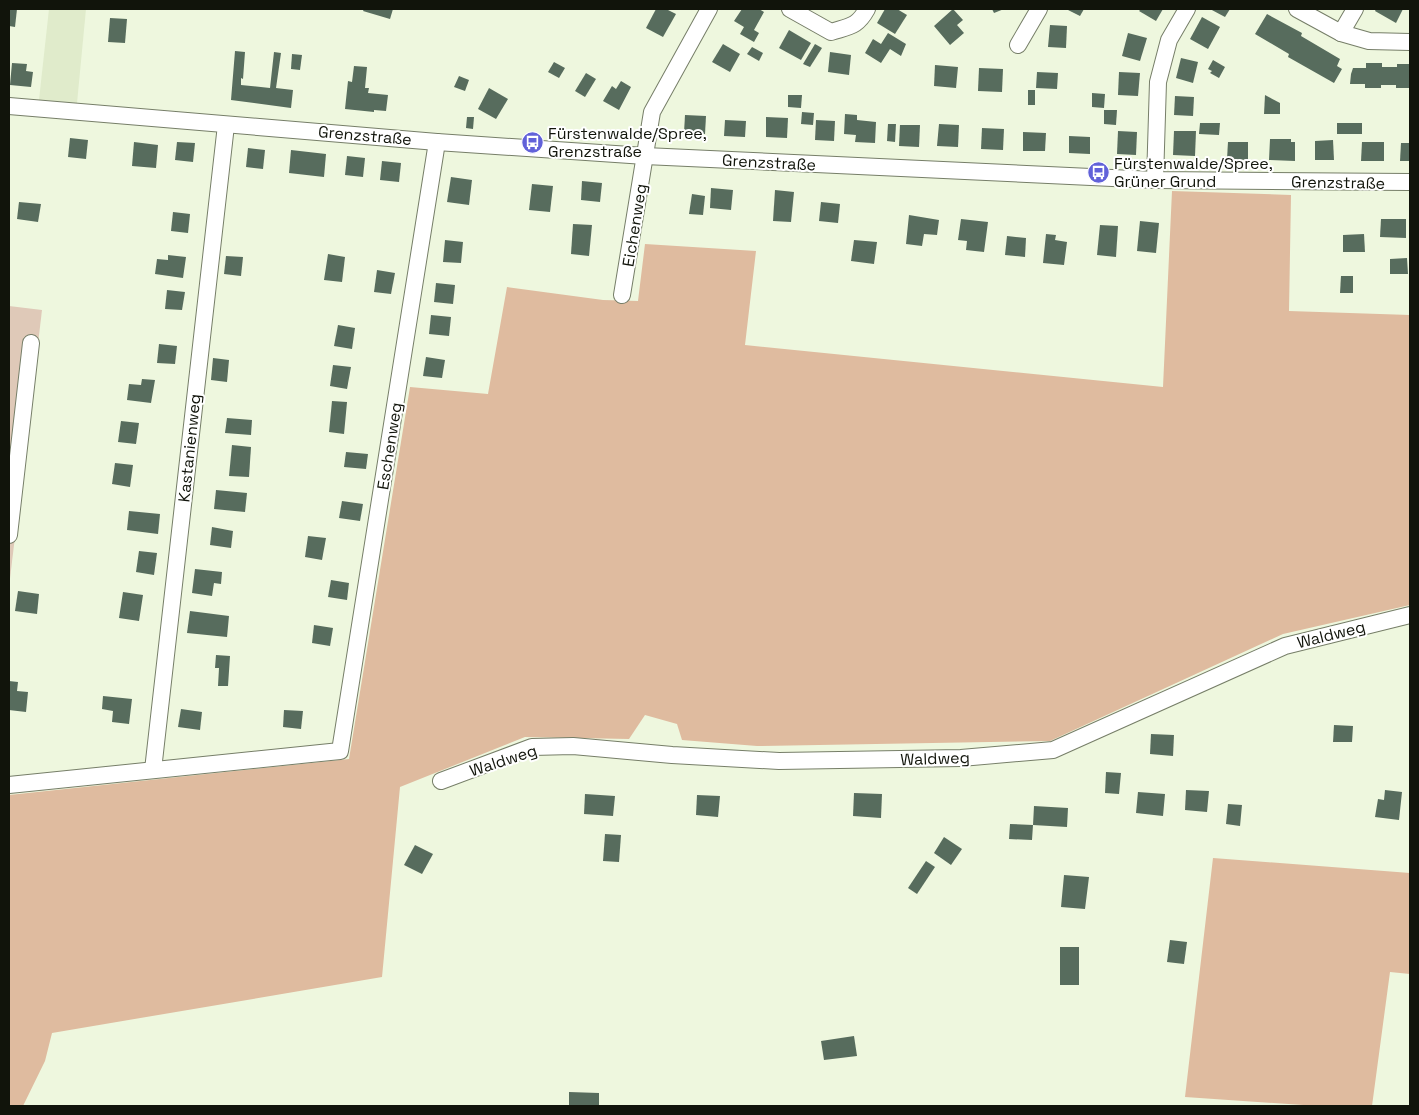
<svg xmlns="http://www.w3.org/2000/svg" width="1419" height="1115" font-family="'Space Grotesk',sans-serif">
<rect width="100%" height="100%" fill="#eef7de"/>
<!-- built -->
<path fill="#e0ebcb" d="M49,9H86L77,103L39,100Z"/>
<!-- green -->
<path fill="#dfc9b8" d="M9,306L42,310L9,587Z"/>
<!-- forest -->
<g fill="#dfbb9f">
<path d="M1172,191L1291,195L1289,311L1410,315V605L1283,634L1050,741L757,746L682,740L677,724L645,715L629,739L525,737L400,787L382,977L52,1033L45,1061L23,1106H9V795L349,759L410,387L488,394L507,287L603,300L638,301L645,244L756,251L745,345L1163,387Z"/>
<path d="M1213,858L1410,873V974L1390,972L1372,1106H1318L1185,1097Z"/>
</g>
<!-- building -->
<g fill="#576c5d">
<path d="M9,9H17L15,27L9,26Z"/>
<path d="M364,9H393L390,19L363,11Z"/>
<path d="M656,9H666L676,14L663,37L646,28Z"/>
<path d="M742,9H759L764,12L754,30L759,33L754,42L740,34L744,27L734,21Z"/>
<path d="M885,9H897L907,15L895,34L877,23Z"/>
<path d="M953,9L963,20L957,25L964,33L950,45L934,26Z"/>
<path d="M992,9H1004L994,13Z"/>
<path d="M1066,9H1084L1080,16Z"/>
<path d="M1141,9H1163L1156,21L1139,11Z"/>
<path d="M1210,9H1230L1225,17Z"/>
<path d="M1376,9H1403L1396,23L1375,11Z"/>
<path d="M1267,14L1302,33L1301,36L1340,59L1337,66L1342,69L1334,83L1288,57L1289,54L1255,34Z"/>
<path d="M1202,17L1220,27L1208,49L1190,39Z"/>
<path d="M110,18L127,19L125,43L108,42Z"/>
<path d="M1050,25L1067,26L1066,48L1048,47Z"/>
<path d="M789,30L811,43L801,60L779,48Z"/>
<path d="M888,33L906,44L901,56L890,49L881,63L865,53L873,39L881,44Z"/>
<path d="M1128,33L1147,38L1140,61L1122,56Z"/>
<path d="M723,44L740,54L730,72L712,62Z"/>
<path d="M815,44L822,48L810,67L803,64Z"/>
<path d="M752,47L763,53L759,61L747,54Z"/>
<path d="M235,51L245,52L243,79L241,78V85L270,88L274,52L281,53L276,88L293,90L291,108L231,100Z"/>
<path d="M830,52L851,55L849,75L828,72Z"/>
<path d="M292,54L302,55L300,70L291,69Z"/>
<path d="M1181,58L1198,62L1193,83L1176,78Z"/>
<path d="M1213,60L1225,67L1219,78L1210,73L1212,71L1208,69Z"/>
<path d="M554,62L565,68L559,78L548,72Z"/>
<path d="M12,63L27,64L26,71L33,72L31,87L10,85Z"/>
<path d="M1366,63H1382V67H1397V64H1410V88H1396V85H1381V88H1365V84H1350L1351,74L1353,68H1366Z"/>
<path d="M935,65L958,67L956,88L934,86Z"/>
<path d="M354,66L367,67L365,88H369L368,93L388,95L386,111L374,110V112L345,109L348,81L352,82Z"/>
<path d="M979,68L1003,69L1002,92L978,91Z"/>
<path d="M1037,72L1058,73L1057,89L1036,88Z"/>
<path d="M1119,72L1140,73L1138,96L1118,95Z"/>
<path d="M586,73L596,79L585,97L575,91Z"/>
<path d="M459,76L469,80L465,91L454,87Z"/>
<path d="M621,81L631,87L619,110L603,101L612,86L616,89Z"/>
<path d="M489,88L508,99L496,119L478,109Z"/>
<rect x="1028" y="90" width="7" height="15"/>
<path d="M1092,93L1105,94L1104,108L1092,107Z"/>
<path d="M788,95H802L801,108L788,107Z"/>
<path d="M1265,95L1280,103V114H1264Z"/>
<path d="M1175,96L1194,97L1193,116L1174,115Z"/>
<path d="M1104,110H1117L1116,125L1104,124Z"/>
<path d="M802,112L814,113L813,125L801,124Z"/>
<path d="M845,114L857,115V120L876,122L875,143L855,142L856,135L844,134Z"/>
<path d="M685,115L706,116L705,134L684,133Z"/>
<path d="M467,117H474L473,129L466,128Z"/>
<path d="M766,117L788,118L787,138L766,137Z"/>
<path d="M725,120L746,121L745,137L724,136Z"/>
<path d="M816,120L835,121L834,141L815,140Z"/>
<path d="M1200,123H1220L1219,135L1199,134Z"/>
<rect x="1337" y="123" width="25" height="11"/>
<path d="M888,124H896L895,142L887,141Z"/>
<path d="M939,124L959,125L958,147L937,146Z"/>
<path d="M900,125H920L919,147L899,146Z"/>
<path d="M982,128L1004,129L1003,150L981,149Z"/>
<path d="M1118,131L1137,132L1136,155L1117,154Z"/>
<path d="M1174,131H1196L1195,156L1173,155Z"/>
<path d="M1023,132L1046,133L1045,151H1023Z"/>
<path d="M1069,136L1090,137V154L1069,153Z"/>
<path d="M70,138L88,140L86,159L68,157Z"/>
<path d="M1270,139H1291V142H1295V161L1269,160Z"/>
<path d="M1333,140L1334,160H1315V141Z"/>
<path d="M134,142L158,145L156,168L132,166Z"/>
<path d="M177,142L195,143L193,162L175,160Z"/>
<path d="M1228,142H1248V160L1227,159Z"/>
<path d="M1362,142H1384V161H1361Z"/>
<path d="M1401,143H1410V161H1400Z"/>
<path d="M248,148L265,150L263,169L246,167Z"/>
<path d="M291,150L326,154L324,177L289,173Z"/>
<path d="M347,156L365,158L363,177L345,175Z"/>
<path d="M382,161L401,163L399,182L380,180Z"/>
<path d="M451,177L472,180L469,205L447,202Z"/>
<path d="M582,181L602,183L600,202L581,200Z"/>
<path d="M532,184L553,186L550,212L529,210Z"/>
<path d="M711,188L733,190L731,210L710,208Z"/>
<path d="M775,190L794,192L791,222L773,221Z"/>
<path d="M692,194L705,196L703,215L689,214Z"/>
<path d="M19,202L41,204L38,222L17,219Z"/>
<path d="M821,202L840,204L838,223L819,221Z"/>
<path d="M173,212L190,214L188,233L171,231Z"/>
<path d="M909,215L939,220L937,235L924,234L922,246L906,244Z"/>
<path d="M961,219L988,222L984,252L966,250L967,241L958,240Z"/>
<path d="M1381,219H1406V238L1380,237Z"/>
<path d="M1140,221L1159,223L1156,253L1137,251Z"/>
<path d="M573,224L592,225L589,256L571,254Z"/>
<path d="M1100,225L1118,226L1116,257L1097,255Z"/>
<path d="M1046,234L1056,235L1055,240L1067,242L1064,265L1043,263Z"/>
<path d="M1364,234L1365,252H1343V235Z"/>
<path d="M1007,236L1026,238L1025,257L1005,255Z"/>
<path d="M445,240L463,242L461,263L443,262Z"/>
<path d="M854,240L877,242L874,264L851,261Z"/>
<path d="M328,254L345,257L342,282L324,280Z"/>
<path d="M168,255L186,257L183,278L155,274L157,259L168,260Z"/>
<path d="M226,256L243,257L241,276L224,274Z"/>
<path d="M1407,258L1408,274H1390V259Z"/>
<path d="M377,270L395,273L391,294L374,292Z"/>
<path d="M1341,276H1353V293H1340Z"/>
<path d="M436,283L455,285L453,304L434,302Z"/>
<path d="M167,290L185,292L182,310L165,309Z"/>
<path d="M431,315L451,317L449,336L429,334Z"/>
<path d="M338,325L355,328L352,349L334,346Z"/>
<path d="M159,344L177,346L175,364L157,363Z"/>
<path d="M426,357L445,360L442,378L423,376Z"/>
<path d="M213,358L229,360L227,382L211,380Z"/>
<path d="M333,365L351,367L347,389L330,386Z"/>
<path d="M142,379L155,380L151,403L127,400L129,384L141,385Z"/>
<path d="M332,401L347,402L344,434L329,432Z"/>
<path d="M227,418L252,420L251,435L225,433Z"/>
<path d="M121,421L139,423L136,444L118,442Z"/>
<path d="M232,445L251,447L249,477L229,476Z"/>
<path d="M346,452L368,454L366,469L344,467Z"/>
<path d="M115,463L133,465L130,487L112,484Z"/>
<path d="M216,490L247,493L245,512L214,509Z"/>
<path d="M342,501L363,504L360,521L339,518Z"/>
<path d="M129,511L160,514L158,534L127,530Z"/>
<path d="M212,527L233,531L231,548L210,545Z"/>
<path d="M308,536L326,538L322,560L305,557Z"/>
<path d="M139,551L157,553L154,575L136,572Z"/>
<path d="M195,569L222,572L221,584L214,583L212,596L192,593Z"/>
<path d="M331,580L349,583L347,600L328,597Z"/>
<path d="M18,591L39,594L37,614L15,611Z"/>
<path d="M123,592L143,595L139,621L119,618Z"/>
<path d="M190,611L229,616L227,637L187,633Z"/>
<path d="M314,625L333,628L330,646L312,643Z"/>
<path d="M216,655L230,656L228,686H218L219,668H215Z"/>
<path d="M9,681L18,682L17,691L28,692L26,712L9,710Z"/>
<path d="M103,696L132,699L129,724L112,722L113,711L102,709Z"/>
<path d="M181,709L202,712L200,730L178,727Z"/>
<path d="M284,710L303,711L301,729L283,727Z"/>
<path d="M1334,725L1353,726L1352,742H1333Z"/>
<path d="M1151,734L1174,735L1173,756L1150,754Z"/>
<path d="M1106,772L1121,773L1119,794L1105,793Z"/>
<path d="M1186,790L1209,791L1207,812L1185,810Z"/>
<path d="M1385,790L1402,792L1399,820L1375,817L1378,799L1384,800Z"/>
<path d="M1138,792L1165,794L1163,816L1136,813Z"/>
<path d="M854,793L882,794L881,818L853,816Z"/>
<path d="M585,794L615,796L613,816L584,814Z"/>
<path d="M697,795L720,796L718,817L696,815Z"/>
<path d="M1228,804L1242,805L1240,826L1226,824Z"/>
<path d="M1034,806L1068,808L1067,827L1033,825L1032,840L1009,839L1010,824L1033,825Z"/>
<path d="M605,834L621,835L619,862L603,861Z"/>
<path d="M944,837L962,849L951,865L934,853Z"/>
<path d="M415,845L433,854L422,874L404,865Z"/>
<path d="M926,861L935,867L917,894L908,888Z"/>
<path d="M1064,875L1089,877L1085,909L1061,907Z"/>
<path d="M1170,940L1187,942L1184,964L1167,962Z"/>
<rect x="1060" y="947" width="19" height="38"/>
<path d="M854,1036L857,1056L824,1060L821,1041Z"/>
<path d="M569,1092L599,1093V1106H569Z"/>
</g>
<g fill="none" stroke-linecap="round" stroke-linejoin="round">
<defs>
<g id="minor">
<path d="M790,9L831,32C850,26 857,27 867,9"/>
<path d="M1297,9L1341,33L1369,41L1410,42"/>
<path d="M1341,33L1355,9"/>
<path d="M1018,45L1039,9"/>
<path d="M9,106L437,142L645,156L1155,180L1410,182"/>
<path d="M1155,180L1158,82L1169,40L1187,9"/>
<path d="M622,295L652,112L709,9"/>
<path d="M9,535L31,343"/>
<path d="M153,770L226,125"/>
<path d="M441,781L532,747L573,746L672,755L779,761L961,758L1053,750L1285,646L1410,615"/>
<path d="M9,785L340,751L437,142"/>
</g>
</defs>
<!-- minor casing -->
<use href="#minor" stroke="#767e68" stroke-width="18"/>
<!-- minor -->
<use href="#minor" stroke="#fff" stroke-width="16"/>
</g>
<!-- icons -->
<defs>
<symbol id="bus-disc" viewBox="-11 -11 22 22"><circle r="9.5" fill="#6161d9" stroke="#fff"/><path d="M-5-6H5V4H4V6H2V4H-2V6H-4V4H-5ZM-3.5-4V0h7V-4ZM-3.5 1.2v1.5H-2V1.2ZM2 1.2v1.5H3.5V1.2Z" fill="#fff"/></symbol>
</defs>
<g fill-rule="evenodd">
<use href="#bus-disc" x="520" y="130" width="25" height="25"/>
<use href="#bus-disc" x="1086" y="160" width="25" height="25"/>
</g>
<g text-anchor="middle" stroke-width="4" stroke-linejoin="round" paint-order="stroke">
<!-- poi labels -->
<g font-size="16" fill="#11140b" stroke="#fff" text-anchor="start">
<text x="548" y="139">Fürstenwalde/Spree,<tspan x="548" dy="18">Grenzstraße</tspan></text>
<text x="1114" y="169">Fürstenwalde/Spree,<tspan x="1114" dy="18">Grüner Grund</tspan></text>
</g>
<!-- street labels -->
<g font-size="16" fill="#11140b" stroke="#fff">
<text transform="translate(365 135) rotate(5)" y="6">Grenzstraße</text>
<text transform="translate(769 162) rotate(3)" y="6">Grenzstraße</text>
<text transform="translate(1338 182) rotate(1)" y="6">Grenzstraße</text>
<text transform="translate(634 225) rotate(-81)" y="6">Eichenweg</text>
<text transform="translate(389 446) rotate(-81)" y="6">Eschenweg</text>
<text transform="translate(189 448) rotate(-84)" y="6">Kastanienweg</text>
<text transform="translate(1331 634) rotate(-14)" y="6">Waldweg</text>
<text transform="translate(935 758) rotate(-2)" y="6">Waldweg</text>
<text transform="translate(503 760) rotate(-18)" y="6">Waldweg</text>
</g>
</g>
<!-- border -->
<rect width="1419" height="1115" fill="none" stroke="#11140b" stroke-width="20"/>
</svg>
